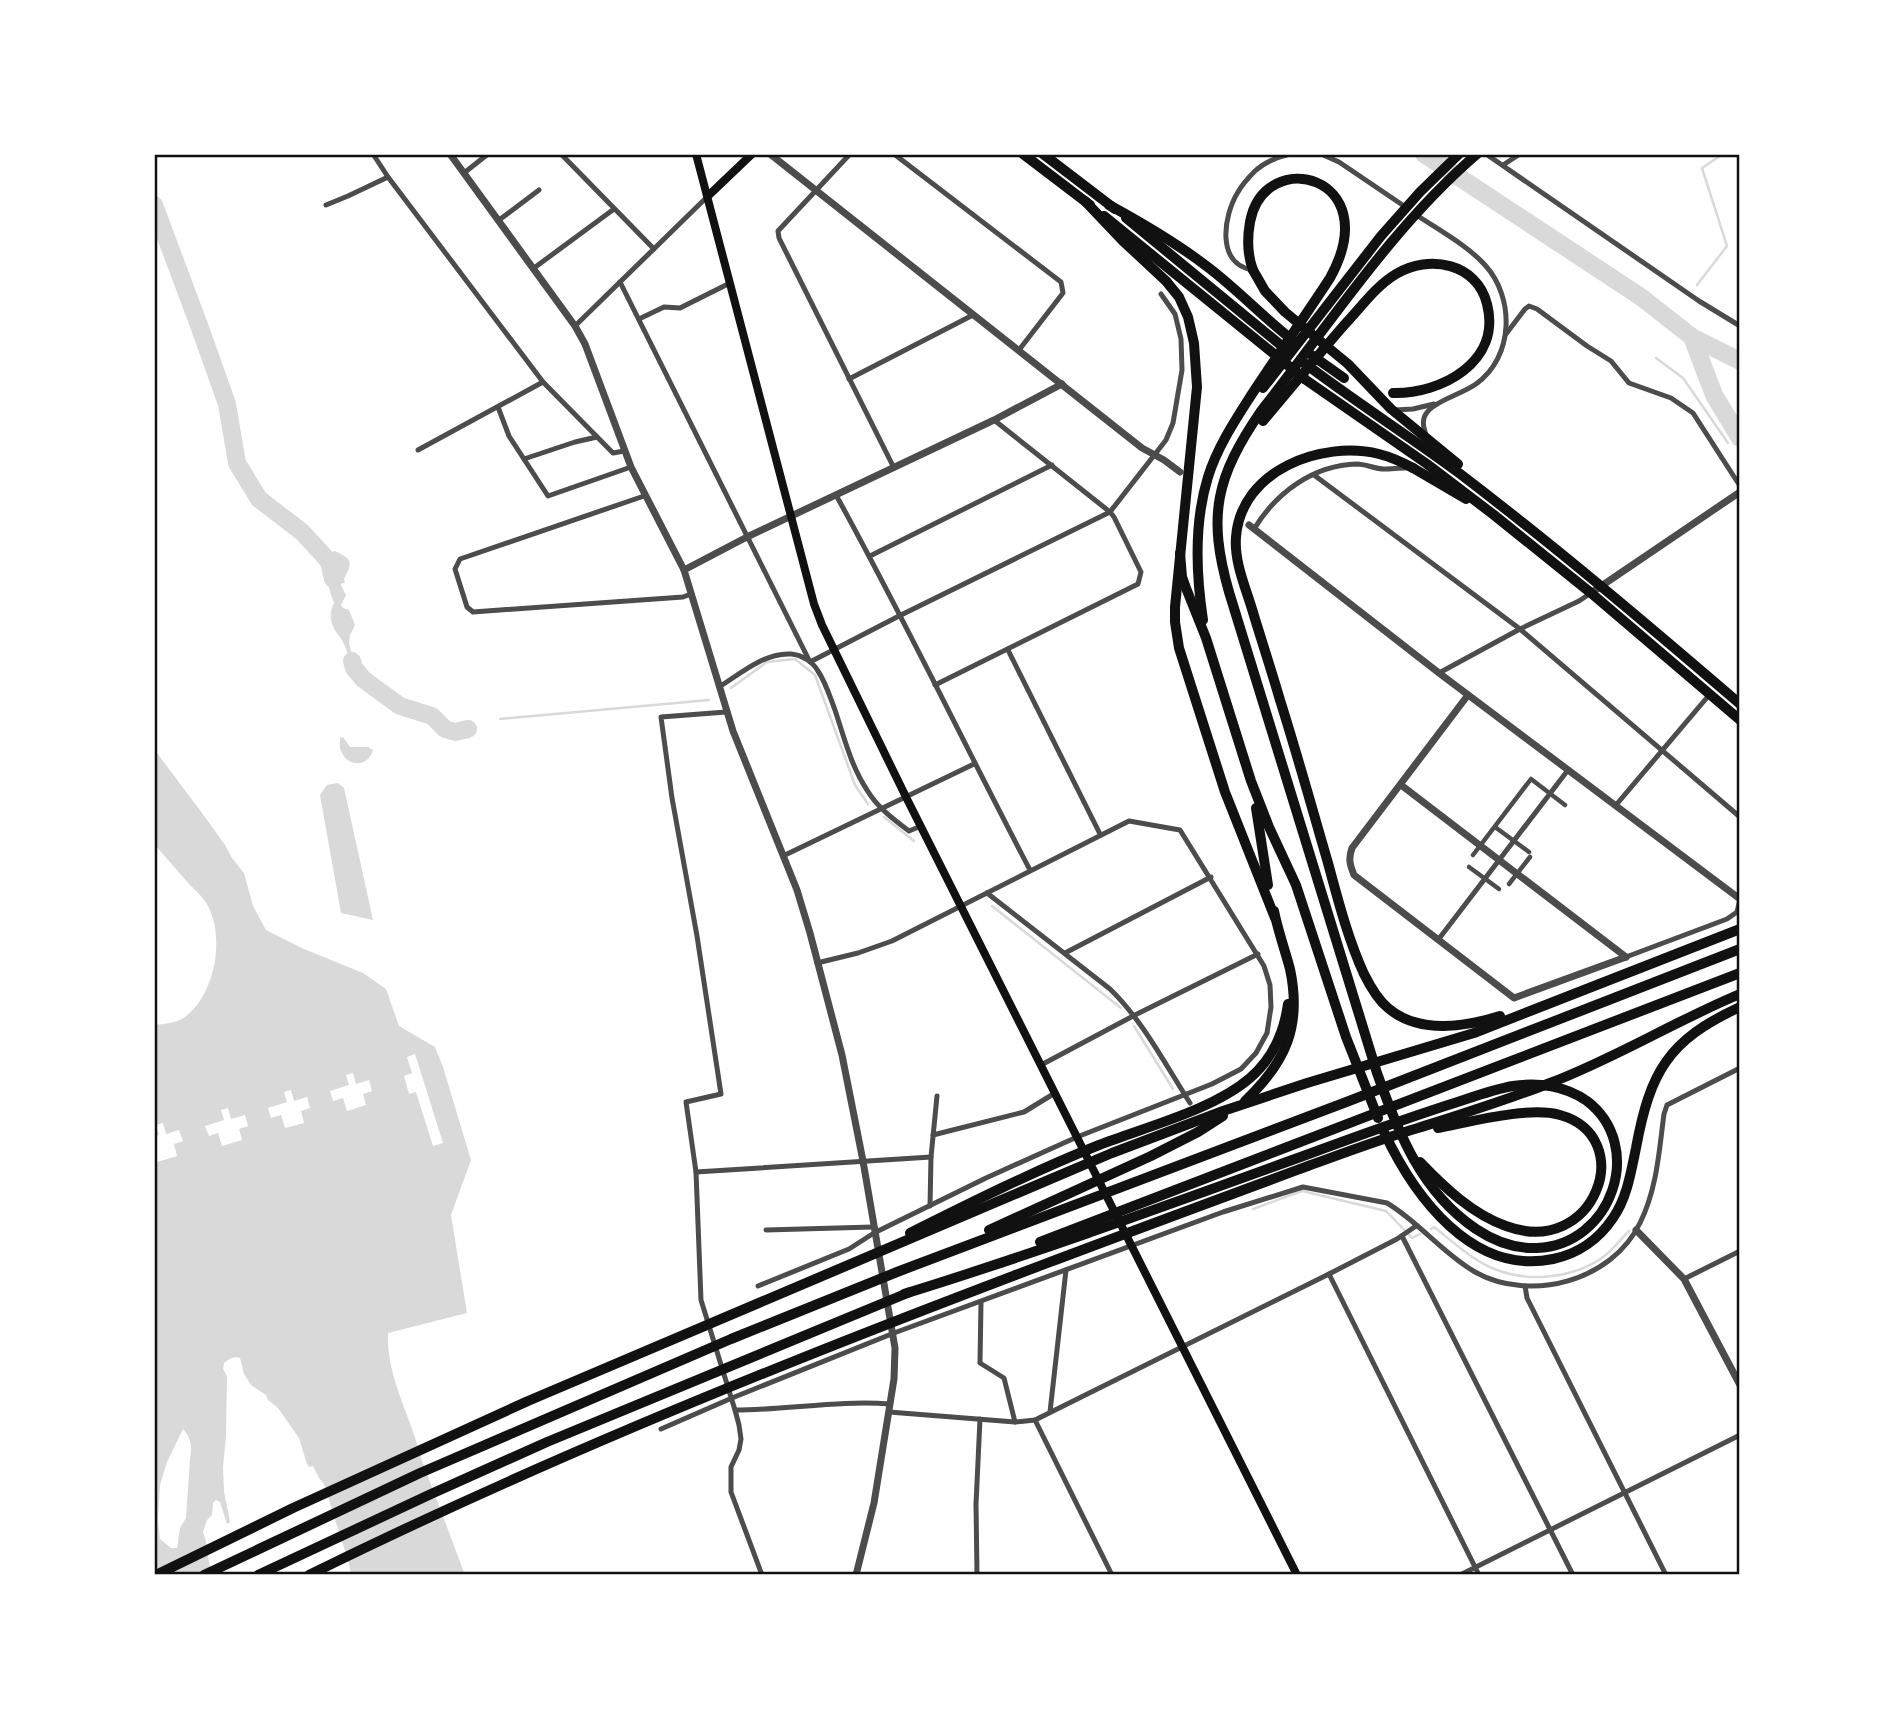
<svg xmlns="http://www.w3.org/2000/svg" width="1894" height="1729" font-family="'Nunito Sans',sans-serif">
<rect width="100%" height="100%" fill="#fff"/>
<!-- water -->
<g fill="#d9d9d9" fill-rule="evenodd">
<path d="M335,551C354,560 352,563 344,579L345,583H342L341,585L346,595L341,605L343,608L349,610L355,625L350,635L349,643L355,667L365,675V678L363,679C351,671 350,657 344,644C340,635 332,630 331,619C330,612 332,608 334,602C330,594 320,559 329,553C331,552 333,552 335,551Z"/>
<path d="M343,737L350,747H368L373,750C368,768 347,767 341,751C339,747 340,742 340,738Z"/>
<path d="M154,749L205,817L225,845L232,858L244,873L253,906L266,930L304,949L363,973L386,989L399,1026L435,1047L443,1067L471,1160L451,1215L467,1313L388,1333C386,1376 411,1416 421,1458L465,1575H351L349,1564L324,1484L319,1478L313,1466L309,1467L307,1464L299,1438L278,1408L268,1400L266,1395L251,1385L244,1374L240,1358C234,1356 229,1359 224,1363L223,1369L227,1376L226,1436L223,1467L224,1491L230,1522L227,1524L220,1502L216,1500L213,1503L212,1515L207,1520L203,1532L206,1541L211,1575H154V1152L157,1162L177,1156L174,1144L183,1141L179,1130L166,1134L163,1123L156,1125L159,1135L154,1137V1025C164,1024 177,1023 185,1017C215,995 225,938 208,906C204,898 196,891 190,885C178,871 166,858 154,844ZM415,1054L443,1143L433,1146L416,1092L409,1094L404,1076L412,1073L407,1057ZM353,1073L356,1084L369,1080L372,1091L363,1094L366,1105L347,1111L343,1098L333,1101L330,1091L349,1085L346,1075ZM291,1090L294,1101L307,1097L310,1108L301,1111L304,1123L285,1128L281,1115L271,1118L268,1108L287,1102L284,1092ZM228,1108L231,1119L245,1115L248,1126L239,1129L242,1140L222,1146L218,1133L209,1136L205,1126L224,1120L221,1110ZM183,1429C192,1439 192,1447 190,1459L186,1518L180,1528L177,1548H171L160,1539L158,1520L160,1485L167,1462Z"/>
<path d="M338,783L344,788L373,920L341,913L320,795L327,785Z"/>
</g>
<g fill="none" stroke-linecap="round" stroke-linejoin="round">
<!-- stream -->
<g stroke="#d9d9d9" stroke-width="2.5">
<path d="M1697,285L1727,246L1702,168L1723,154"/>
<path d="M1656,358L1683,378L1728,443"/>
<path d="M731,688L767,662L795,659L815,675L855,785L868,804"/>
<path d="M500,719L709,700"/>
<path d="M884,817L914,841"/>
<path d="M992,906L1121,1008"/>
<path d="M1134,1026L1173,1089"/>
<path d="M1253,1209L1302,1191L1386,1211L1412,1238L1420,1234"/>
<path d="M1431,1229L1434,1227C1453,1242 1470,1258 1492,1268C1526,1283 1571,1279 1602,1258C1612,1251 1620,1240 1629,1231"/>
</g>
<!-- river -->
<g stroke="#d9d9d9" stroke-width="18">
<path d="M1424,154L1641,297L1692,337L1740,361"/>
<path d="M154,205L200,328L227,404L237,463L259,499L302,532L326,558L329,562L333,579"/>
<path d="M1692,337L1714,395L1740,438"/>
<path d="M352,661L354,668L363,679L400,706L432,716L445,729L455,732L468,729"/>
</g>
<!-- pedestrian -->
<g stroke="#4c4c4c" stroke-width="4.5">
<path d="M1495,827L1529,852"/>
<path d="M1473,855L1531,779L1565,805"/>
<path d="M1469,867L1499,889"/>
<path d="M1509,884L1530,857"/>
</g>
<!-- minor -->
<g stroke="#4c4c4c" stroke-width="5">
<path d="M373,154L388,177L543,382L613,453L624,451"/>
<path d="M561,154L654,249"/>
<path d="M850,154L778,231L779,238L894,468"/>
<path d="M894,154L1061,282L1063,293L1019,350"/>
<path d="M1321,154L1339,162L1407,208"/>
<path d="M1486,154L1699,301L1740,326"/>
<path d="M1503,165L1520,154"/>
<path d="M464,173L488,154"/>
<path d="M326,205L348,196L388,177"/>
<path d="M1415,214C1437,229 1467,245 1485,265C1515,298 1514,357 1476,384C1462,394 1440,399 1429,410C1421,418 1423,426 1426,435"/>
<path d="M499,220L539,190"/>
<path d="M534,268L614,209"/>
<path d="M1253,270C1216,265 1223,216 1238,192C1242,185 1249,177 1255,171C1265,162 1277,157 1290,154"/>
<path d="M620,282L810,662L899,616L1110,512L1166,440L1173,423L1182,370L1181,339L1175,314L1161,294"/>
<path d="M639,319L664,307L680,308L730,283"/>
<path d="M575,326L708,196"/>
<path d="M1506,334L1525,309L1529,306L1537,309L1587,346L1611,361L1629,383L1671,398L1693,413L1740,486"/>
<path d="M849,379L973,315"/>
<path d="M498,407L509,436L548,496L631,467"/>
<path d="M1395,410L1413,409L1434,404"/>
<path d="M418,450L543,382"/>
<path d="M524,459L575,442L597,437"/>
<path d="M1314,475L1520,629L1740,817"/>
<path d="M836,495C904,618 965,746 1030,870"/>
<path d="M644,496L460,559L455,569L467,607L473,612L683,597L691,594"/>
<path d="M1254,529C1276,493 1313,465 1357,464C1366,464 1375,469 1384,469C1391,469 1399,468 1406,468"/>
<path d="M870,556L1052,465"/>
<path d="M1008,650L1100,834"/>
<path d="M1439,673L1520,629L1579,601L1591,593"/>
<path d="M935,685L1138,584L1141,572L1114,517L1110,512L994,420"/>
<path d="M719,687C740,674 765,652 791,654C802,655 813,662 818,671C826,683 830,697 835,710C844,737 851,766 867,790C877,807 893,819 909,831L921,826"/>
<path d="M726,712L661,717L672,798L697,936L721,1094L686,1102L696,1172L701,1300L735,1410C787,1410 839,1400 890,1404"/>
<path d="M1616,805L1710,694"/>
<path d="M783,856L974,764"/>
<path d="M987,893L1110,989C1143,1021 1165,1064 1190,1103"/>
<path d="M1438,940L1568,770"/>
<path d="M1065,953L1211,877"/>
<path d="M1626,957L1727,919L1737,912L1740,899"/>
<path d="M1041,1065L1135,1015L1258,954"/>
<path d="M933,1135L1024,1112L1055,1093"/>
<path d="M696,1172L931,1157"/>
<path d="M930,1206L931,1157L937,1096"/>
<path d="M766,1230L873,1227"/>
<path d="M1402,1236L1573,1575"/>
<path d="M1329,1274L1479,1575"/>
<path d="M1684,1279L1740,1251"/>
<path d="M758,1286L849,1249L874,1233L986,1178L1077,1137L1212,1084L1241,1069L1256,1053L1267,1033L1271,1007L1270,985L1264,966L1180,830L1129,821L892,941L858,953L817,963"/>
<path d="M1525,1286L1527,1298L1666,1575"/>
<path d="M981,1302L980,1363L1004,1378L1015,1422"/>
<path d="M735,1410L739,1425L741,1439L739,1450L731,1467V1492L762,1575"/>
<path d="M889,1412L1015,1422L1035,1420L1329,1274L1397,1239L1416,1226"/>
<path d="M1050,1412L1066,1270"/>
<path d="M1035,1420L1112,1575"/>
<path d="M661,1429L732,1398L894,1333L1223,1212L1303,1187L1387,1203C1419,1222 1442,1253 1475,1272C1531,1303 1612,1281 1640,1223C1657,1189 1659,1151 1664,1114L1667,1105L1740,1068"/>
<path d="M977,1575L976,1504L980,1419"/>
<path d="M1460,1575L1740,1435"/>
</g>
<!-- tertiary -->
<g stroke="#4c4c4c" stroke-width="7">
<path d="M450,154L575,326L585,344L631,467L684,570L733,731L797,890L810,933L842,1055L863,1161L895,1348L894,1379L874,1503L856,1575"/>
<path d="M770,154L1142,448L1164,460L1180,472"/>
<path d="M1249,525L1439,673L1740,899"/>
<path d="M684,570L747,537L994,420L1062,384"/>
<path d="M1591,593L1740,492"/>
<path d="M1468,695L1352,848C1348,859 1350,865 1354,875L1514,998L1626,957"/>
<path d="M1401,785L1626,957"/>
<path d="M1636,1230L1684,1279L1740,1385"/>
</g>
<!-- secondary -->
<g stroke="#111" stroke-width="8">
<path d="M696,154L814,604L822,625L906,797L1297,1575"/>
<path d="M708,196L752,154"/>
</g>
<!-- trunk -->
<g stroke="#111" stroke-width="10">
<path d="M1023,154L1090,205"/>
<path d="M1043,154L1115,209"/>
<path d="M1104,216L1306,380L1427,464L1494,515L1591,593L1740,720"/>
<path d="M1126,218L1288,351"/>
<path d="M1253,270L1265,291L1285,312L1348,364L1391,409L1458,464"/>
<path d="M1303,362C1354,401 1408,435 1459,473C1556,547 1648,625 1740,704"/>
<path d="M1413,468L1466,499"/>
</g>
<!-- motorway -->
<g stroke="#111" stroke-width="10">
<path d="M1085,201L1123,241L1166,281L1179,297L1188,317L1194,343L1197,387L1175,607V622L1179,648L1225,792L1275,918"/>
<path d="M1109,205C1144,224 1178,244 1209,268C1239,291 1265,319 1295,342"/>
<path d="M1310,354L1344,378"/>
<path d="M1263,388L1381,236L1420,192L1459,154"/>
<path d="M1263,421C1291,388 1318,355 1346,323C1362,306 1376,286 1396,274C1429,254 1477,263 1487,304C1502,362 1441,394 1393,393"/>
<path d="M1413,468C1402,462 1391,457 1379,454C1322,440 1241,470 1236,537C1234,561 1245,586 1252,609C1261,639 1271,669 1280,700C1297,754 1312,808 1328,863C1338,900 1348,939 1364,974C1370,986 1377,999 1388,1008C1419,1034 1465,1027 1500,1016"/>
<path d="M1180,553L1182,577L1186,588L1206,638L1251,781L1269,827L1296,885L1346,1037L1378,1118"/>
<path d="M1203,620C1196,574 1194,522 1208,477C1217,448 1234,422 1250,397C1276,357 1304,318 1330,278C1387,175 1264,145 1250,222C1247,239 1247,254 1253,270"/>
<path d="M1256,808L1268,885"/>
<path d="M1245,1101C1286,1062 1302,1026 1290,969C1285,950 1278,931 1274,911"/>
<path d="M1384,1132C1414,1196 1472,1276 1553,1259C1578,1254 1599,1239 1613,1218C1627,1198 1631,1172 1636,1148C1650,1072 1668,1040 1740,1007"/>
<path d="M1420,1162C1444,1187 1472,1214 1506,1226C1595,1259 1639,1137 1560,1115C1529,1106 1470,1122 1438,1128"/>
<path d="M989,1230L1151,1156L1198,1132L1223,1116"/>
<path d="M910,1233C972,1202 1034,1171 1099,1145C1145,1127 1213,1110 1250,1078C1272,1059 1284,1033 1288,1004"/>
<path d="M1040,1242L1740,973"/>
<path d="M904,1294C1040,1252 1173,1203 1306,1155C1352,1138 1399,1121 1445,1106C1468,1099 1490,1090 1513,1086C1538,1082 1566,1086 1587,1101C1646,1146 1612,1245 1537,1248C1515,1249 1494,1241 1476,1229C1421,1192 1398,1132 1377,1073L1229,592C1207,515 1216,477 1261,411C1330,324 1392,227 1477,154"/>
<path d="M156,1575L293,1508L528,1401L1112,1153L1223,1111L1307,1083L1474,1033L1740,929"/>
<path d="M204,1575L420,1473L731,1339L897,1272L1349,1101L1740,949"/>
<path d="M258,1575L431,1494L547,1442L910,1292"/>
<path d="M309,1575C631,1416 970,1291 1308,1166C1344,1153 1381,1139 1418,1128C1462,1114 1507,1100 1550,1083C1616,1058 1675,1021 1740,994"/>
</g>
</g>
<!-- border -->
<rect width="1894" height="1729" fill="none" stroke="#ffffff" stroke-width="312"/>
<rect x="156" y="156" width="1582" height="1417" fill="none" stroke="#111" stroke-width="2.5"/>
</svg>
